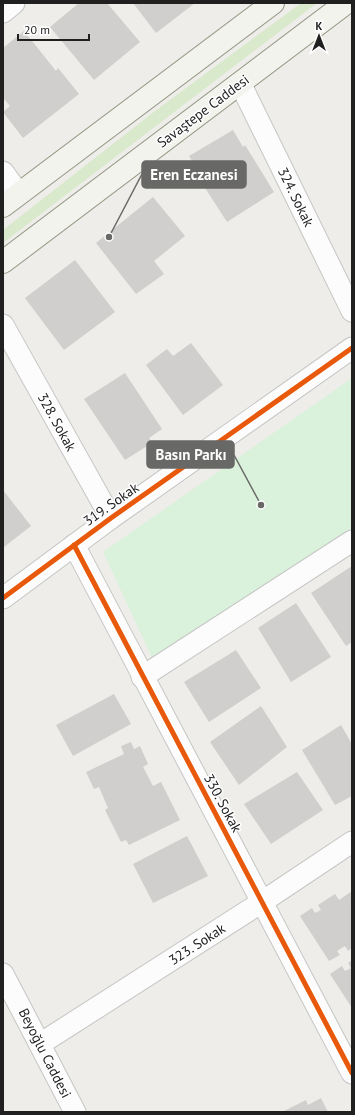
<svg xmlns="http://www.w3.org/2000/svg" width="355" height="1115" font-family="'PT Sans',sans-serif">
<rect width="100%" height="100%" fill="#eeedea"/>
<!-- grass -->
<path fill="#d9e9cc" d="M301,3H317L3,243V230L155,111Z"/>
<!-- park -->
<path fill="#daf1dc" d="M352,378V533L154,662L103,552Z"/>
<!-- building -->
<g fill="#d1cfcd">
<path d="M79,3H107L140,42L94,80L50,27Z"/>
<path d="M133,3H195L156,33Z"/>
<path d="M24,31L56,71L58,68L79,94L23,138L3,112L10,106L3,98V48Z"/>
<path d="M233,130L243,147L245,145L274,192L227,222L196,174L199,172L189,156Z"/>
<path d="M153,197L185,236L154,261L164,274L136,294L96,243Z"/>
<path d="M75,260L115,312L64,350L25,298Z"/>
<path d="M191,343L223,385L183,415L146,365L167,349L173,356Z"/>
<path d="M125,373L162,429L149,438L152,443L125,460L84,399Z"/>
<path d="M3,490L31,526L4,547L3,546Z"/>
<path d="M352,566V642L346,646L311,593Z"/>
<path d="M296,603L331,657L291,682L258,628Z"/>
<path d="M236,650L261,688L209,722L184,682Z"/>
<path d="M114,694L131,724L73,756L56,725Z"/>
<path d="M261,706L287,747L239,785L210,742Z"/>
<path d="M341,725L352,744V796L335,805L302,750Z"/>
<path d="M131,742L134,749L140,746L148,764L143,767L153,786L161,782L180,820L129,845L126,840L121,842L105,810L108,808L99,787L94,789L86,772L124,754L121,746Z"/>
<path d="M297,772L323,810L271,844L244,804Z"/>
<path d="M187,836L208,876L153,903L133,864Z"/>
<path d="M352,891V948L348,951L345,946L337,951L340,955L329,961L300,916L312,908L315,913L321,910L318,905L335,894L339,900Z"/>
<path d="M352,960V1008L330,974L342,966L345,971L351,968L348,963Z"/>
<path d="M321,1098L328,1112L284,1111L306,1100L308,1105Z"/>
</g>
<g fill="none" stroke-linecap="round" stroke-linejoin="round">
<defs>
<g id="minor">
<path d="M3,12L14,3"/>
<path d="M240,83L352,311"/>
<path d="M3,172L19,194"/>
<path d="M3,325L111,518"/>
<path d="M74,545L352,1073"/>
<path d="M3,598L111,518L352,348"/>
<path d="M142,677L352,541"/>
<path d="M3,974L75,1112"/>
<path d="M40,1044L262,902L352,842"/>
</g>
<g id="secondary">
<path d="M3,206L273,3"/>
<path d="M3,262L346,3"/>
</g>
</defs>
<!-- minor casing -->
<use href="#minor" stroke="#c5c5c4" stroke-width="23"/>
<!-- secondary casing -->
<use href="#secondary" stroke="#949783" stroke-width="24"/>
<!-- minor -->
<use href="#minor" stroke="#fcfcfc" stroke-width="21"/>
<!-- secondary -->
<use href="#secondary" stroke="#f2f3ed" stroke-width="22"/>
<defs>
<g id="cycleway">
<path d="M74,545L352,1073"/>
<path d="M3,598L111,518L352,348"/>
</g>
</defs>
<!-- cycleway casing -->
<use href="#cycleway" stroke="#fff" stroke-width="8"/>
<!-- cycleway -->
<use href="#cycleway" stroke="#e8590c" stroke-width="5"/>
</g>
<g text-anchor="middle" stroke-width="3" stroke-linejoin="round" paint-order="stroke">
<!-- street labels -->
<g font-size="14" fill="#202020" stroke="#fff">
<text transform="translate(203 111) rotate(-37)" y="5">Savaştepe Caddesi</text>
<text transform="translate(296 197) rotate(64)" y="5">324. Sokak</text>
<text transform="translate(57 422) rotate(61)" y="5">328. Sokak</text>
<text transform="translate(111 504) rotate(-35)" y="5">319. Sokak</text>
<text transform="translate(223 803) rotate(62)" y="5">330. Sokak</text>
<text transform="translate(197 944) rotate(-33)" y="5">323. Sokak</text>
<text transform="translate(45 1053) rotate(63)" y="5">Beyoğlu Caddesi</text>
</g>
</g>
<!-- callouts -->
<path fill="none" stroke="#686867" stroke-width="1.5" d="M109 237L142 174M261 505L234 455"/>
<g fill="#686867" stroke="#fff" stroke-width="1.5">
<circle cx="109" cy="237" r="4"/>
<circle cx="261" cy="505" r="4"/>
</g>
<g fill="#686867" stroke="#686867" stroke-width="1.5">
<rect x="142" y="161" width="104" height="27" rx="4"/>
<rect x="147" y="441" width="87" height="27" rx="4"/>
</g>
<g font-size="15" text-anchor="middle" font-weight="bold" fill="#fff">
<text x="194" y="180">Eren Eczanesi</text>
<text x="191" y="460">Basın Parkı</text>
</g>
<!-- border -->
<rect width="355" height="1115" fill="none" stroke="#202020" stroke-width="8"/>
<!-- north arrow -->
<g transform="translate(319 36)" stroke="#ffffff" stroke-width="3" paint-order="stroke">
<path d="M0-3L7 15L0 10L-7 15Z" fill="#202020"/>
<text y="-6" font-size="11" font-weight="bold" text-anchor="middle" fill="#202020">K</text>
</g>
<!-- scale -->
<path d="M18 34v6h71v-6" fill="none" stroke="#202020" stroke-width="2"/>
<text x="24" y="34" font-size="12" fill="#202020" stroke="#ffffff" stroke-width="3" paint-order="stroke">20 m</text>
</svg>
